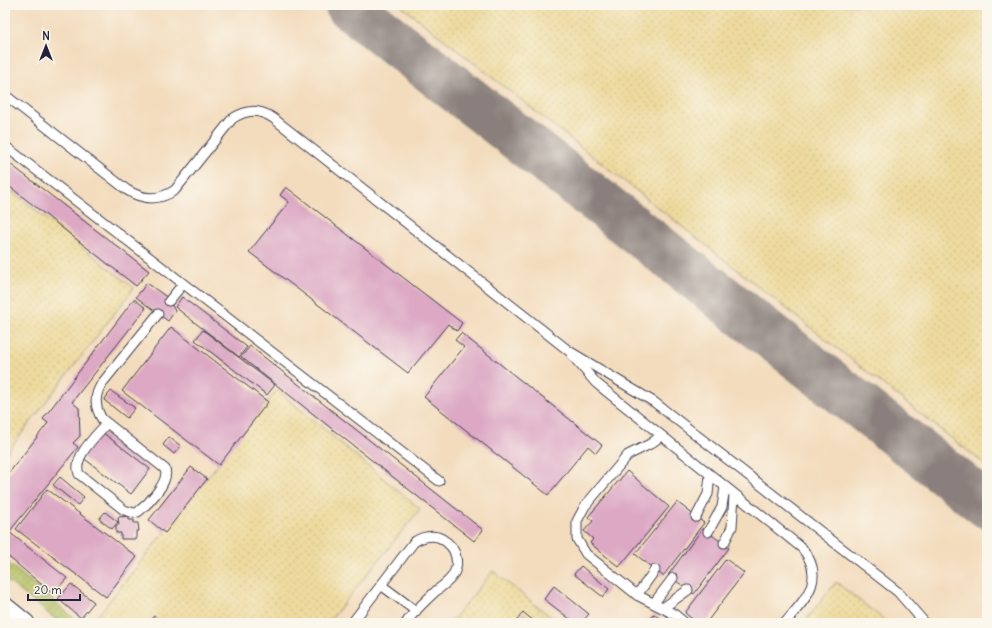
<svg xmlns="http://www.w3.org/2000/svg" width="992" height="628" font-family="Delius,sans-serif">
<defs>
<pattern id="grass-dots" width="8" height="8" patternUnits="userSpaceOnUse"><rect width="8" height="8" fill="#b0bc5d"/><path d="M2 2h.1M6 6h.1" fill="none" stroke="#97a152" stroke-width="1.8" stroke-linecap="round"/></pattern>
<pattern id="sand-dots" width="8" height="8" patternUnits="userSpaceOnUse"><rect width="8" height="8" fill="#eeda9e"/><path d="M2 2h.1M6 6h.1" fill="none" stroke="#ccbb89" stroke-width="1.8" stroke-linecap="round"/></pattern>
</defs>
<rect width="100%" height="100%" fill="#fbf7ec"/>
<filter id="ink" filterUnits="userSpaceOnUse"><feTurbulence type="fractalNoise" baseFrequency=".025" numOctaves="2"/><feDisplacementMap in="SourceGraphic" scale="8" xChannelSelector="R" yChannelSelector="G"/><feConvolveMatrix kernelMatrix="1 2 1 2 8 2 1 2 1" color-interpolation-filters="sRGB"/></filter>
<filter id="wash" filterUnits="userSpaceOnUse"><feTurbulence type="fractalNoise" baseFrequency=".012" numOctaves="4" result="noise"/><feDisplacementMap in="SourceGraphic" scale="16" xChannelSelector="R" yChannelSelector="G"/><feGaussianBlur stdDeviation="0.9" result="paint"/><feColorMatrix in="noise" values="0 0 0 0 0 0 0 0 0 0 0 0 0 0 0 0 0 1.4 0 .05"/><feComposite in="paint" operator="in"/></filter>
<g filter="url(#wash)">
<rect width="100%" height="100%" fill="#f3dcbd"/>
<!-- grass -->
<path fill="url(#grass-dots)" stroke="#696f4c" d="M5,560L80,623H60L5,579Z"/>
<!-- sand -->
<g fill="url(#sand-dots)" stroke="#887e6c">
<path d="M400,5H987V466Z"/>
<path d="M5,186L134,288L5,455Z"/>
<path d="M277,390L420,509L328,623H92Z"/>
<path d="M493,571L558,623H450Z"/>
<path d="M836,582L888,623H804Z"/>
</g>
<g fill="none" stroke-linecap="round" stroke-linejoin="round">
<!-- taxiway -->
<path stroke="#8a7f7c" stroke-width="47" d="M348,5L987,505"/>
</g>
<g id="blocks">
<!-- building -->
<g fill="#dca8c4">
<path d="M5,160L149,271L136,286L5,183Z"/>
<path d="M286,187L462,323L457,331L448,324L408,373L249,252L289,202L280,195Z"/>
<path d="M147,283L168,298L175,311L168,321L136,297Z"/>
<path d="M182,297L247,347L239,357L175,307Z"/>
<path d="M134,299L146,308L72,402L79,408L80,436L73,443L78,447L9,532L67,578L53,594L5,554V478L48,423L43,419Z"/>
<path d="M171,327L268,402L219,465L122,391Z"/>
<path d="M203,330L275,385L267,395L195,340Z"/>
<path d="M461,333L602,445L596,453L588,446L548,495L424,397L464,347L455,340Z"/>
<path d="M250,346L483,530L474,541L241,357Z"/>
<path d="M111,391L135,408L127,418L104,400Z"/>
<path d="M102,432L150,469L131,494L82,457Z"/>
<path d="M169,437L181,446L174,454L163,445Z"/>
<path d="M191,467L207,479L165,533L149,520Z"/>
<path d="M627,471L669,507L619,567L590,543L593,539L584,531L593,521L588,517Z"/>
<path d="M60,477L84,497L78,505L53,485Z"/>
<path d="M47,489L137,557L106,597L16,529Z"/>
<path d="M677,502L704,523L663,576L635,554Z"/>
<path d="M105,512L118,522L112,529L99,519Z"/>
<path d="M129,516V520H134V523H138L139,531H136V539H121V533H116V525H119L118,517Z"/>
<path d="M703,528L729,548L694,594L668,575Z"/>
<path d="M726,559L744,573L706,623H697L685,613Z"/>
<path d="M581,566L609,589L603,597L574,574Z"/>
<path d="M71,584L94,602L81,618L58,599Z"/>
<path d="M554,586L589,614L581,623H575L544,599Z"/>
<path d="M523,612L536,623H515Z"/>
<path d="M654,614L665,623H646Z"/>
<path d="M154,616L162,623H148Z"/>
</g>
</g>
</g>
<g filter="url(#ink)">
<use href="#blocks" fill-opacity="0" stroke="#413e4e" stroke-width="1"/>
<g fill="none" stroke-linecap="round" stroke-linejoin="round">
<defs>
<g id="lane">
<path d="M5,95L127,190C143,200 159,201 175,190L232,119C247,109 258,109 273,118L569,351L654,402L898,592L925,623"/>
<path d="M5,146L439,481"/>
<path d="M169,301L183,284"/>
<path d="M572,355L596,383L802,548C827,579 805,599 785,623"/>
<path d="M107,423C97,435 72,457 79,474L124,510L134,513L138,512C148,504 170,482 165,469L102,419C94,406 94,394 103,382L158,314"/>
<path d="M661,436L650,444L628,455L585,506L577,521V539L586,554L637,595L674,614L685,623"/>
<path d="M696,517L708,494L710,475"/>
<path d="M708,532L722,507L725,487"/>
<path d="M724,543L732,527L734,494"/>
<path d="M381,585L416,611"/>
<path d="M637,595L655,570"/>
<path d="M654,603L673,578"/>
<path d="M663,608L688,590"/>
<path d="M352,623L414,542C422,537 429,535 438,537C444,539 451,545 454,551C457,558 458,567 453,575C449,582 442,586 436,591C425,601 414,611 406,623"/>
</g>
<path id="street" d="M5,606L26,623"/>
</defs>
<!-- lane casing -->
<use href="#lane" stroke="#413e4e" stroke-width="11"/>
<!-- street casing -->
<use href="#street" stroke="#413e4e" stroke-width="19"/>
<!-- lane -->
<use href="#lane" stroke="#fff" stroke-width="9"/>
<!-- street -->
<use href="#street" stroke="#fff" stroke-width="17"/>
</g>
</g>
<!-- margin -->
<rect width="992" height="628" fill="none" stroke="#fbf7ec" stroke-width="20"/>
<!-- north arrow -->
<g transform="translate(46 46)" stroke="#fbf7ec" stroke-width="3" paint-order="stroke">
<path d="M0-3L7 15L0 10L-7 15Z" fill="#22223b"/>
<text y="-6" font-size="11" font-weight="bold" text-anchor="middle" fill="#22223b">N</text>
</g>
<!-- scale -->
<path d="M28 594v6h52v-6" fill="none" stroke="#22223b" stroke-width="2"/>
<text x="34" y="594" font-size="12" fill="#22223b" stroke="#fbf7ec" stroke-width="3" paint-order="stroke">20 m</text>
</svg>
